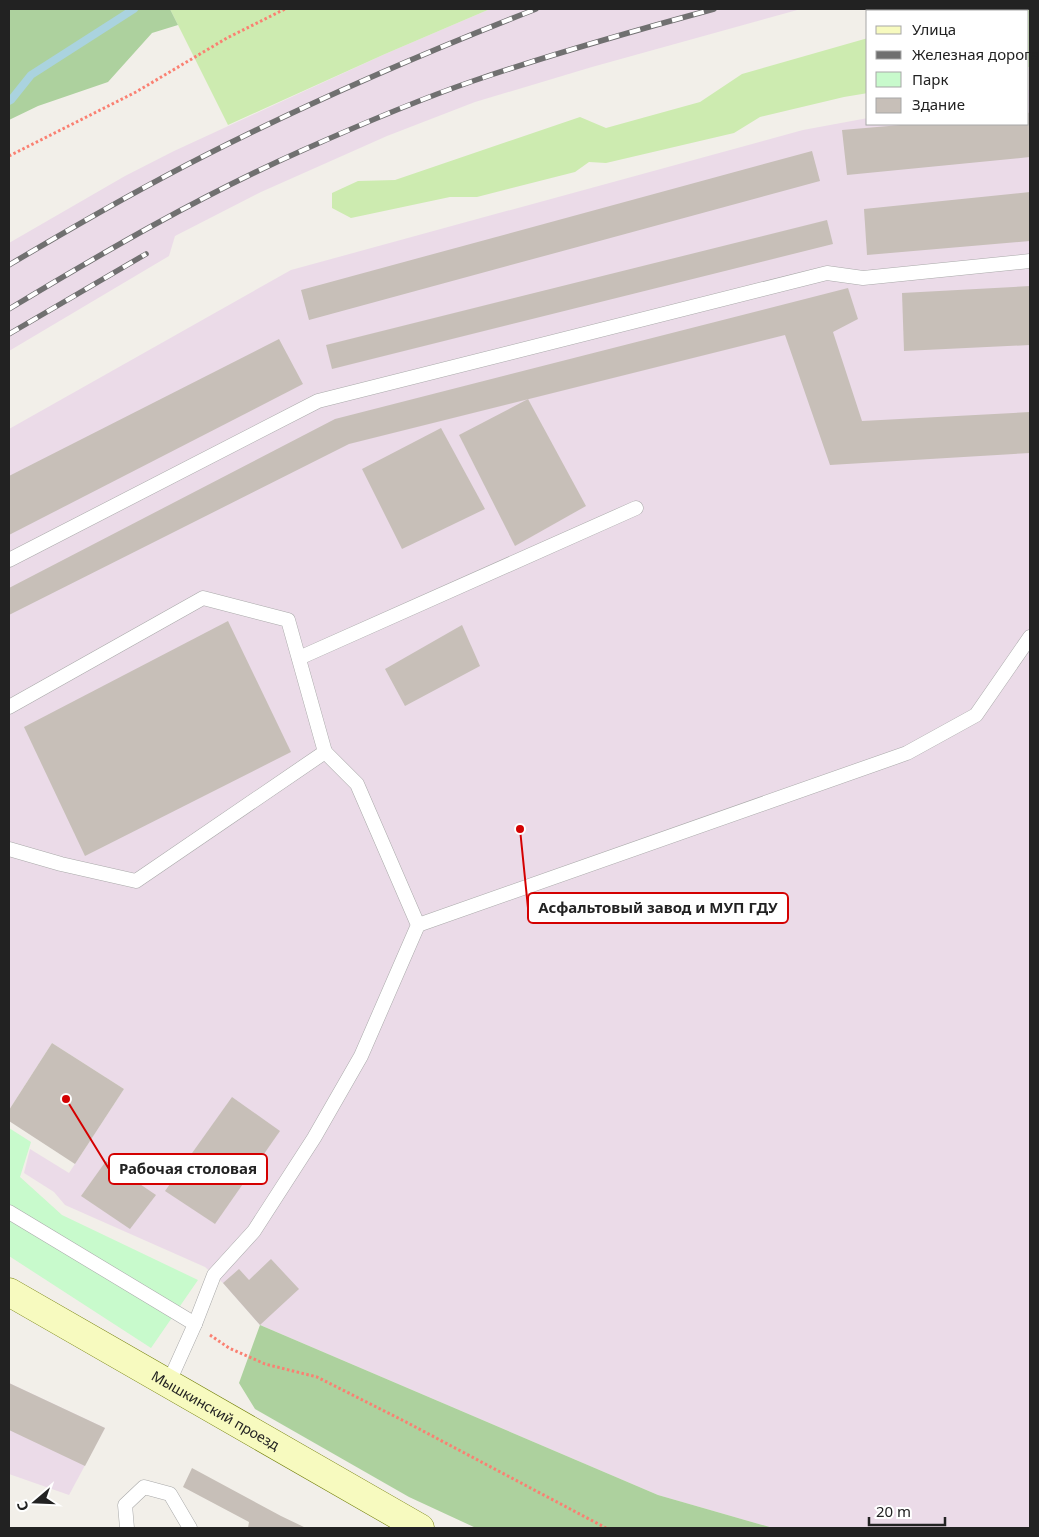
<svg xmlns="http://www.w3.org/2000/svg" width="1039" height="1537" font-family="'Noto Sans',sans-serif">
<rect width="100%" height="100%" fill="#f2efe9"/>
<!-- industrial -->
<g fill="#ebdbe8">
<path d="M490,9H801L592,67L475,102L387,136L261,192L175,236L169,256L9,351V243L125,176L174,151L385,54Z"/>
<path d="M1030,89V1528H773L658,1495L260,1325L223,1283L205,1267L65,1205L54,1192L24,1173L30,1149L69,1173L124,1089L52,1043L9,1110V429L291,270L803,130L868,118V124H1028V90Z"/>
<path d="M9,1383L105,1428L69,1495L9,1474Z"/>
</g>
<!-- grass -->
<g fill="#cdebb0">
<path d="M170,9H490L385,54L228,125Z"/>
<path d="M950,9H1030V67H1028V11H951Z"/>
<path d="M868,38V93L844,97L760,117L734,133L606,163L589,162L575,172L477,197H450L351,218L332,208V193L358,181L395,180L580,117L606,128L700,102L742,74Z"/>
</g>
<!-- forest -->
<g fill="#add19e">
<path d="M9,9H170L178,25L152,33L108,82L38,106L9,120Z"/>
<path d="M260,1325L658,1495L773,1528H476L409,1497L255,1409L239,1383Z"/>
</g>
<!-- park -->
<path fill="#c8facc" d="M9,1128L31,1142L20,1177L62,1215L198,1280L151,1348L9,1256Z"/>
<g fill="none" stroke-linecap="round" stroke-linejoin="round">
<!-- stream -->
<path stroke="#aad3df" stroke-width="8" d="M9,101L11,100L31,75L134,9"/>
</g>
<!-- building -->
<g fill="#c7bfb8">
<path d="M1030,112V157L847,175L842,130L912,124H1028V113Z"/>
<path d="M812,151L820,181L309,320L301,290Z"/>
<path d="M1030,192V241L867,255L864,209Z"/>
<path d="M827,220L833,244L332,369L326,345Z"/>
<path d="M1030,286V345L904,351L902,293Z"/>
<path d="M848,288L858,319L833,332L862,421L1030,412V453L830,465L785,335L349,444L9,615V588L335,419Z"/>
<path d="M279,339L303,384L9,535V476Z"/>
<path d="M528,399L586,506L515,546L459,435Z"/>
<path d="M441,428L485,509L402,549L362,469Z"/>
<path d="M228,621L291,752L85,856L24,727Z"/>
<path d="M462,625L480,666L405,706L385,669Z"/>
<path d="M52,1043L124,1089L75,1164L9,1121V1110Z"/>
<path d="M232,1097L280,1131L215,1224L165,1191Z"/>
<path d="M106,1161L156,1195L130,1229L81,1196Z"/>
<path d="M271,1259L299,1289L260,1325L223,1283L239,1269L249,1280Z"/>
<path d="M9,1383L105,1428L85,1466L9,1430Z"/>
<path d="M192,1468L281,1516L306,1528H248L249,1522L183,1487Z"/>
</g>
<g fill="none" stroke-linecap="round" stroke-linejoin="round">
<defs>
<g id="lane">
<path d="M9,560L318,401L827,273L863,278L1030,261"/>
<path d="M299,658L636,508"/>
<path d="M9,707L203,598L288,620L325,752L136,881L61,864L9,849"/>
<path d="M418,925L907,753L976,715L1030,637"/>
<path d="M9,1212L195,1324L168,1384"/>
<path d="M195,1324L214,1275L254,1231L314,1138L361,1056L418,925L357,784L325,752"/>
<path d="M127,1528L125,1505L144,1487L170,1494L190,1528"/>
</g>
<g id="secondary">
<path id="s1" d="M9,1292L420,1528"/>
</g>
</defs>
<!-- lane casing -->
<use href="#lane" stroke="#a9a9a9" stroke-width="15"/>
<!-- secondary casing -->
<use href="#secondary" stroke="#707d05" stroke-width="29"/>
<!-- path -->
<g stroke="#fa8072" stroke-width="3" stroke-dasharray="2.5 2.5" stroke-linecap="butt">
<path d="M9,156L136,92L227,38L285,9"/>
<path d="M210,1335L229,1348L265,1364L317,1377L406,1422L606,1528"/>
</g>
<!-- lane -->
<use href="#lane" stroke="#fff" stroke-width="14"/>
<!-- secondary -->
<use href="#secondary" stroke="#f7fabf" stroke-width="28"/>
<defs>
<g id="rail">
<path d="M9,265C73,227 137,190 204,156C312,101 423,53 536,9"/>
<path d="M9,309C104,252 200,196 301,151C357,126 415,101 473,81C552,54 633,31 714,9"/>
<path d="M9,334L146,254"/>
</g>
</defs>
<!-- rail casing -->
<use href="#rail" stroke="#707070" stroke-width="5.5"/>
<!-- rail -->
<use href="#rail" stroke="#fff" stroke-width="4" stroke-dasharray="11" stroke-linecap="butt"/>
</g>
<g text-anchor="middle" stroke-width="4" stroke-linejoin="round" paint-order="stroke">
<!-- street labels -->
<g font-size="14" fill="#222" stroke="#fff">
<text dy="5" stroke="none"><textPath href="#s1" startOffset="238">Мышкинский проезд</textPath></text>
</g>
</g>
<!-- callouts -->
<path fill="none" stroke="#d40000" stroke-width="2" d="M520 829L528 908M66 1099L109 1169"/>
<g fill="#d40000" stroke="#fff" stroke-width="2">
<circle cx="520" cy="829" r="5"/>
<circle cx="66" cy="1099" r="5"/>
</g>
<g fill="#fff" stroke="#d40000" stroke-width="2">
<rect x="528" y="893" width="260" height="30" rx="5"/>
<rect x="109" y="1154" width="158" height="30" rx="5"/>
</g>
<g font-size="15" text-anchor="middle" font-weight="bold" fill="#222">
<text x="658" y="913">Асфальтовый завод и МУП ГДУ</text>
<text x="188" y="1174">Рабочая столовая</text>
</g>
<!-- border -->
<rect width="1039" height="1537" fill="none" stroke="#222222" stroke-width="20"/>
<!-- legend -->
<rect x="866" y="10" width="162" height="115" fill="#ffffff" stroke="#a7a7a7"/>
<rect x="876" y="26" width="25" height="8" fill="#f7fabf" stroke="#a7a7a7"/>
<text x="912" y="35" font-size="15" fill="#222222">Улица</text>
<rect x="876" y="51" width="25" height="8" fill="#707070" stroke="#a7a7a7"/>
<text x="912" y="60" font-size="15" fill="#222222">Железная дорога</text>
<rect x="876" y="72" width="25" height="15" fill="#c8facc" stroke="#a7a7a7"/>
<text x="912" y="85" font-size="15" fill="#222222">Парк</text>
<rect x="876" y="98" width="25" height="15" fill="#c7bfb8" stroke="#a7a7a7"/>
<text x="912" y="110" font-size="15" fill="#222222">Здание</text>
<!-- north arrow -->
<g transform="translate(35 1502) rotate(251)" stroke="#ffffff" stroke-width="4" paint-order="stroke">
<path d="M0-4L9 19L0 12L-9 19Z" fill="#222222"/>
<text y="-8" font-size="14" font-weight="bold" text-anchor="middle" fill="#222222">С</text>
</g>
<!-- scale -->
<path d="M869 1517v8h76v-8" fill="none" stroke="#222222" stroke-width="2.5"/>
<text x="876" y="1517" font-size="15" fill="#222222" stroke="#ffffff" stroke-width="4" paint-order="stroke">20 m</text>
</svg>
